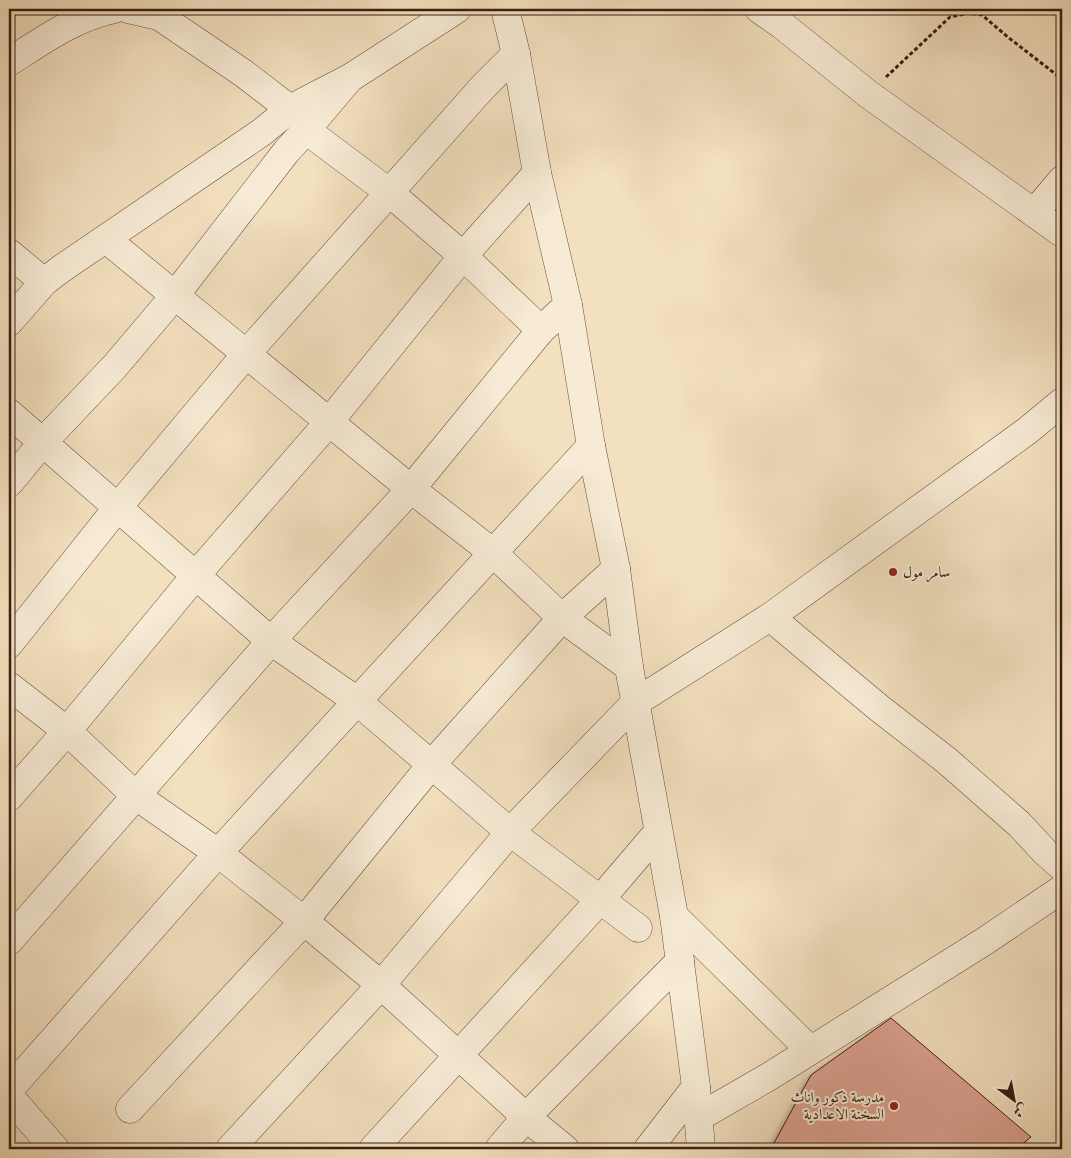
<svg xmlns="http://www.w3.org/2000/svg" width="1071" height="1158" font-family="'Libre Bodoni',Amiri,serif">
<defs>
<filter id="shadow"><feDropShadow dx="-4.5" dy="4.5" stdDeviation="2.5" flood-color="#0004"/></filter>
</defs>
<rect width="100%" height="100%" fill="#f3e0bf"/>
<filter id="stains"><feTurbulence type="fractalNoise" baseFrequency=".004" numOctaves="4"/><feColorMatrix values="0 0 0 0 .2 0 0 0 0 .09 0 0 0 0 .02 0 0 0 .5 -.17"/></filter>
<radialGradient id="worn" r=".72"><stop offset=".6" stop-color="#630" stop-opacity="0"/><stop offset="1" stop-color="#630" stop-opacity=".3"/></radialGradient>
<!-- building -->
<path fill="#dca191" stroke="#391e10" filter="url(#shadow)" d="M891,1018L1031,1137L1016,1149H764L774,1143L811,1075Z"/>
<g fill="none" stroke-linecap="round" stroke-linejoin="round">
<defs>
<g id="minor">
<path d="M128,9L159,16L243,73L290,109L350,78L457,9"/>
<path d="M505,9L516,54L537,173L568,305L591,446L616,569L629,667L674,916L696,1087L701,1149"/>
<path d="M759,9L782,25L868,94L1062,233"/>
<path d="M9,62C42,41 75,17 114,9"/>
<path d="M306,130L390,193L463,256L541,330"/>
<path d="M1034,213L1062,180"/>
<path d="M106,239L411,489L492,552L562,618L629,667"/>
<path d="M9,253L44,282"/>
<path d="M9,322L44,282L61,269L262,132L290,109"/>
<path d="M9,413L271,641L357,701L510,832L638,928"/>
<path d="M9,483L43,442L115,366L176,294L286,152L306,130L350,78"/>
<path d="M770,617L879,708L946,760L1019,824L1045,852L1062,867"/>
<path d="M9,644L118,507L247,353L482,88L516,54"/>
<path d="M9,686L67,731L135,795L218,853L304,921L381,985L526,1117L565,1149"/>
<path d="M9,797L67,731L196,575L329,422L463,256L537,173"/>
<path d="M674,916L810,1050"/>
<path d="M9,941L271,641L411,489L541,330L568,305"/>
<path d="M9,1090L218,853L591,446"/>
<path d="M9,1096L55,1149"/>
<path d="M130,1109L304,921L432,764L562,618L616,569"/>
<path d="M699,1117L770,1076L985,941L1062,889"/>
<path d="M230,1149L381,985L510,832L636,702L770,617L1027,431L1062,402"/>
<path d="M373,1149L599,901L658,832"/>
<path d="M499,1149L526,1117L680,961"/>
<path d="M648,1149L696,1087"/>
</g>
</defs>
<!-- minor casing -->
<use href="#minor" stroke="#684e3c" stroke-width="29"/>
<!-- path -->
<path stroke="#391e10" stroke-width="3" stroke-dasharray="4 2.5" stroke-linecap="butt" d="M886,77L950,17L969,13L982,15L1009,38L1062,79"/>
<!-- minor -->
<use href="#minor" stroke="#f7ebd5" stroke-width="28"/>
</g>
<!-- markers -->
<g fill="#8f2418" stroke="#f7ebd5" stroke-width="2">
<circle cx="893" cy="572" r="5"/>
<circle cx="894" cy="1106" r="5"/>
</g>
<g text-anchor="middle" stroke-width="4" stroke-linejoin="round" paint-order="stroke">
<!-- poi labels -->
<g font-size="15" fill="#391e10" stroke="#f7ebd5" text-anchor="start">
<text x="903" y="577">سامر مول</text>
<text x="884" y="1102" text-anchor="end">مدرسة ذكور واناث<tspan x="884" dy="17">السخنة الاعدادية</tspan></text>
</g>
</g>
<!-- margin -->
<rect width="1071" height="1158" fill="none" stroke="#f3e0bf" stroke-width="30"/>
<rect x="10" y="10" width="1051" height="1138" fill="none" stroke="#391e10" stroke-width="2.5"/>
<rect x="15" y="15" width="1041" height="1128" fill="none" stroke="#391e10"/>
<!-- north arrow -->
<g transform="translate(1014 1100) rotate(148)" stroke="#f7ebd5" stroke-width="4" paint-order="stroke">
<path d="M0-4L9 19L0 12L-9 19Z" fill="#391e10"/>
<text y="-8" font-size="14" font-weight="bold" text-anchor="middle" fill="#391e10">ش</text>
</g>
<rect width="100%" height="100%" filter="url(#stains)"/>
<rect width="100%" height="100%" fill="url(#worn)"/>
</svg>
